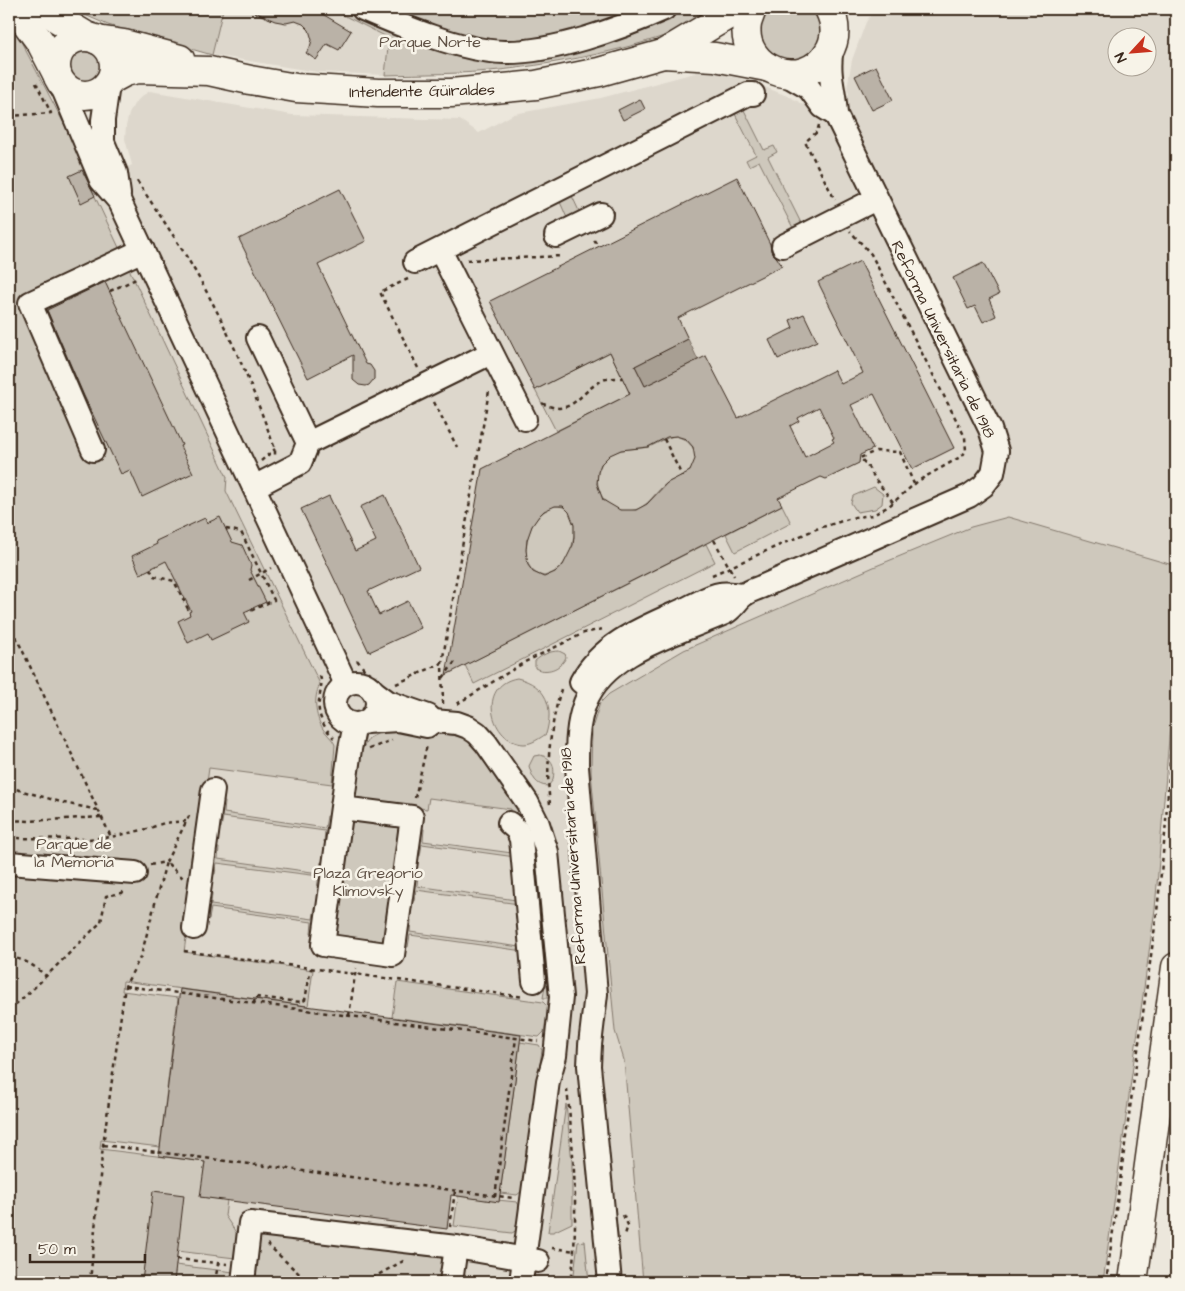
<svg xmlns="http://www.w3.org/2000/svg" width="1185" height="1291" font-family="'Architects Daughter',sans-serif">
<rect width="100%" height="100%" fill="#ece7dc"/>
<filter id="ink" filterUnits="userSpaceOnUse"><feTurbulence type="fractalNoise" baseFrequency=".02" numOctaves="2"/><feDisplacementMap in="SourceGraphic" scale="10" xChannelSelector="R" yChannelSelector="G"/><feConvolveMatrix kernelMatrix="1 2 1 2 8 2 1 2 1" color-interpolation-filters="sRGB"/></filter>
<g filter="url(#ink)">
<!-- built -->
<g fill="#ddd7cc" fill-rule="evenodd">
<path d="M223,9H331L389,38L385,75L317,72L212,55Z"/>
<path d="M875,9H1176V653L1155,909L1103,1282H69L9,224L132,165L125,139L126,126L129,114L134,104L142,96L150,91L292,115L460,120L479,133L514,114L601,98L706,70L746,80L770,89L792,98L815,111L849,94L847,88L852,60L866,22ZM1118,38H1148V68H1118Z"/>
</g>
<!-- green -->
<g fill="#cec8bc" stroke="#84796d">
<path d="M71,9H223L212,55L108,25Z"/>
<path d="M331,9H700L692,26C634,49 562,63 500,70C462,74 423,74 385,75L389,38Z"/>
<path d="M767,9H815C829,27 820,38 813,57L782,64L759,41V20Z"/>
<path d="M9,20L14,28L95,183L90,186L227,477L226,491L320,684C313,698 315,716 323,729C327,735 333,739 335,745L332,784L209,768L184,952L313,970L308,1006L123,981L122,991L178,998L160,1147L101,1140L100,1149L205,1162L201,1197L227,1200L225,1216L237,1234L235,1258L177,1251L145,1261L142,1282H9Z"/>
<circle cx="85" cy="67" r="20"/>
<path d="M752,100L754,104L744,110L764,150L774,146L777,152L768,157L801,223L811,219L813,222L784,236L782,233L793,228L759,161L749,166L746,160L756,155L735,114L725,119L723,115Z"/>
<path d="M580,187L582,191L572,196L579,211L590,206L592,212L560,228L557,223L567,218L560,202L549,207L547,203Z"/>
<path d="M610,352L630,394L556,431L535,390Z"/>
<path d="M676,436C694,441 704,460 687,473C682,477 674,479 667,483C653,493 648,510 628,511C599,512 587,474 608,456C619,447 634,450 648,447C658,444 665,437 676,436Z"/>
<path d="M874,487L883,494L882,504L875,509L857,512L851,503L853,496Z"/>
<path d="M782,505L791,523L735,552L726,534Z"/>
<path d="M553,506C583,503 576,548 564,563C559,570 552,574 544,576C519,572 524,537 535,521C540,514 546,510 553,506Z"/>
<path d="M1008,517L1176,566V653L1155,909L1103,1282H643L624,1060L615,1031L591,772L592,728L600,703L609,694L684,650L876,566L971,527Z"/>
<path d="M706,544L715,562L474,684L465,665Z"/>
<path d="M559,651L565,654L566,657C561,669 546,674 535,668V661C542,655 549,651 559,651Z"/>
<path d="M517,678C547,685 554,707 546,734C540,738 532,744 524,744C491,743 476,685 517,678Z"/>
<path d="M385,730L440,733L464,737L479,751L498,776L518,810L536,849L549,998H543L546,980L533,849L524,832L510,820L511,809L429,798L427,809L353,799L361,751L369,738Z"/>
<path d="M540,755C554,758 555,768 553,780L548,786C536,786 532,777 529,766L534,756Z"/>
<path d="M218,801L225,802L224,813L325,828L327,816L334,817L330,843L324,842L325,831L223,817L221,828L215,827Z"/>
<path d="M348,819L404,827L387,944L332,936Z"/>
<path d="M417,828L424,829L423,841L512,853L515,857L422,844L420,856L414,855Z"/>
<path d="M212,847L219,848L218,859L319,873L321,862H328L324,889L317,888L319,876L217,863L215,874L209,873Z"/>
<path d="M411,874L418,875L417,886L516,900L519,904L416,890L414,901L407,900Z"/>
<path d="M206,892L212,893L211,905L313,919L315,907L322,908L318,934L311,933L312,922L211,908L209,919L202,918Z"/>
<path d="M405,919L411,920L410,932L520,947L523,951L410,935L408,947L401,946Z"/>
<path d="M397,982L543,1002L548,1007L544,1032L539,1037L392,1017Z"/>
<path d="M520,1042L539,1045L542,1050L522,1191L517,1195L500,1193Z"/>
<path d="M566,1104L572,1162V1223L553,1232H548Z"/>
<path d="M458,1196L517,1202L520,1207L517,1230L512,1233L454,1226Z"/>
<path d="M255,1231L441,1258L444,1262L443,1282H250Z"/>
<path d="M585,1241L589,1282H573L578,1242Z"/>
<path d="M175,1265L234,1272L232,1282H174Z"/>
</g>
<!-- water -->
<path fill="#a89f93" stroke="#7c7064" d="M688,339L698,360L645,386L635,366Z"/>
<!-- building -->
<g fill="#bab2a7" stroke="#3b2a1e" fill-rule="evenodd">
<path d="M247,9H314L351,31L339,50L327,44L316,60L306,53L310,47L312,40L309,30L303,24L295,21L286,23L275,21Z"/>
<path d="M876,66L893,100L872,110L855,76Z"/>
<path d="M640,99L645,109L623,120L618,110Z"/>
<path d="M82,170L95,196L81,203L69,176Z"/>
<path d="M737,177L770,244L771,251L777,258L782,266L678,318L688,339L635,366L645,386L706,356L738,418L834,370L841,384L863,373L818,282L860,261L954,448L912,469L874,394L851,405L873,449L860,455L859,463L826,479L821,477L778,498L782,505L446,675L482,469L630,394L610,352L535,390L490,301ZM819,407L834,438L832,439L834,442L805,457L790,426L799,421L798,418ZM676,436L686,439L693,447L695,459L690,471L667,483L647,504L636,510H620L603,500L597,484L598,472L601,464L610,455L621,450L648,447L667,437ZM555,506H563L569,512L574,525V537L573,545L563,565L555,572L544,577L533,572L528,565L526,550L527,540L532,526L539,516L544,511Z"/>
<path d="M340,189L366,241L318,265L366,364L370,365L374,371V379L369,385L366,386L359,385L353,380V355L308,378L239,239Z"/>
<path d="M983,263L999,294L989,299L996,316L983,322L975,306L968,309L953,278Z"/>
<path d="M105,282L182,445L180,446L193,473L142,497L130,470L121,474L84,396L47,310Z"/>
<path d="M804,314L817,341L778,359L769,340L793,328L790,320Z"/>
<path d="M385,495L419,567L368,591L379,615L408,601L421,628L369,652L301,509L329,496L355,551L376,541L360,507Z"/>
<path d="M220,517L232,542L242,545L251,565L250,570L266,602L244,612L249,622L211,640L208,633L188,643L178,621L190,615L189,612L191,611L166,561L140,574L132,556L157,544L156,541L205,518L207,523Z"/>
<path d="M180,989L521,1035L499,1202L451,1195L447,1229L200,1197L205,1162L159,1156Z"/>
<path d="M153,1191L184,1195L174,1282H142Z"/>
</g>
<g fill="none" stroke-linecap="round" stroke-linejoin="round">
<defs>
<g id="minor">
<path d="M363,9C402,26 461,51 504,52C553,53 619,29 664,9"/>
<path d="M785,74L809,88L823,107L836,115"/>
<path d="M60,82L96,168L101,180L120,202L346,684"/>
<path d="M108,85L103,120V142L116,173L119,194"/>
<path d="M556,236L601,214"/>
<path d="M783,246L876,199"/>
<path d="M440,250L525,419"/>
<path d="M415,262L748,94H753"/>
<path d="M258,338L308,443"/>
<path d="M93,450L30,303L143,250"/>
<path d="M254,487L300,463L308,443L491,353"/>
<path d="M581,682C603,642 645,627 685,609C695,605 710,595 720,594C727,592 736,595 743,595"/>
<circle cx="356" cy="703" r="21"/>
<path d="M433,721L457,723L468,727L477,733L486,743L527,802L538,824L547,852L561,997L555,1056L548,1081L521,1282"/>
<path d="M365,722L398,720L427,726L433,721L428,716L388,702L373,691"/>
<path d="M342,808L412,817L393,955L323,945L350,749L355,724"/>
<path d="M509,823L517,830L521,839L534,981"/>
<path d="M9,863L135,873"/>
<path d="M194,928L213,790"/>
<path d="M243,1282L250,1223L456,1247L538,1261"/>
<path d="M451,1282L456,1247"/>
<path d="M610,1282L589,1066L590,1045L596,994L577,767C577,745 577,724 585,703C605,651 678,634 725,613C733,609 737,600 744,595C749,591 756,589 761,587L969,496L983,486L993,473L997,451L990,429L836,115C835,90 827,75 832,48"/>
</g>
<g id="major">
<path d="M16,9L41,43L57,74"/>
<path d="M47,9L58,19L88,37"/>
<path d="M752,9C751,13 748,19 747,24C740,70 803,93 828,53C837,39 836,23 829,9"/>
<circle cx="85" cy="66" r="29"/>
<path d="M97,40L124,44L180,59"/>
<path d="M663,54L715,57L767,67"/>
<path d="M112,79L125,72L138,69L209,71L250,80L296,88L378,93H451L536,85L599,72L663,54L738,9"/>
</g>
<path id="highway" d="M1133,1282L1176,967"/>
</defs>
<!-- minor casing -->
<use href="#minor" stroke="#3b2a1e" stroke-width="26"/>
<!-- major casing -->
<use href="#major" stroke="#3b2a1e" stroke-width="31"/>
<!-- highway casing -->
<use href="#highway" stroke="#3b2a1e" stroke-width="31"/>
<!-- path -->
<g stroke="#3b2a1e" stroke-width="2.5" stroke-dasharray="4 4" stroke-linecap="butt">
<path d="M9,116L51,113L36,83"/>
<path d="M819,125L817,132L805,142L835,200"/>
<path d="M137,181C157,211 177,240 195,271C228,328 253,388 275,449V456"/>
<path d="M594,240L598,247"/>
<path d="M467,260L562,256"/>
<path d="M408,279L380,292L418,368"/>
<path d="M110,291L136,279"/>
<path d="M434,402L457,447"/>
<path d="M542,403C574,420 580,388 606,379C611,378 618,378 622,378"/>
<path d="M664,439L682,476"/>
<path d="M261,461L275,449"/>
<path d="M893,502L876,480L866,464L860,458L876,451L900,452L914,484"/>
<path d="M226,529L241,532L274,600L248,612L247,611"/>
<path d="M714,540L734,576"/>
<path d="M150,569L154,576L174,581L188,609L189,608"/>
<path d="M712,575L816,529L855,517L873,515L889,506L918,481L962,456L966,451L965,437L871,254L850,231"/>
<path d="M249,580L271,568"/>
<path d="M9,622L111,837"/>
<path d="M357,660L364,669L371,673"/>
<path d="M320,676C323,685 320,691 319,701C317,715 324,728 334,738"/>
<path d="M443,678L457,659"/>
<path d="M396,684L442,663"/>
<path d="M443,704L442,663L489,391"/>
<path d="M457,704L525,662L584,633L603,629"/>
<path d="M369,749L392,740"/>
<path d="M9,787L64,803L98,810"/>
<path d="M415,798L427,745"/>
<path d="M550,804C545,767 551,721 562,686"/>
<path d="M9,820L29,821L101,817"/>
<path d="M9,838L88,839L111,837L147,829L164,823L186,821"/>
<path d="M150,865L166,862L190,814"/>
<path d="M184,951L524,997"/>
<path d="M9,957C24,959 35,966 46,976"/>
<path d="M125,986L538,1041"/>
<path d="M254,1004L255,997L301,1002L305,1000L311,968"/>
<path d="M9,1010L31,991L101,922L106,896L122,893L124,891"/>
<path d="M349,1016L356,968"/>
<path d="M567,1089C574,1154 579,1218 571,1282"/>
<path d="M103,1145L513,1198"/>
<path d="M495,1197L516,1038"/>
<path d="M623,1215L628,1225L625,1235"/>
<path d="M450,1227L455,1191"/>
<path d="M267,1244L308,1282"/>
<path d="M552,1248L575,1251"/>
<path d="M177,1259L227,1264"/>
<path d="M90,1282L103,1145L125,986L141,956L166,862L183,878"/>
<path d="M215,1282L218,1264"/>
<path d="M365,1282L405,1260"/>
<path d="M1106,1282L1157,912L1165,834L1176,676"/>
</g>
<!-- minor -->
<use href="#minor" stroke="#f7f3e8" stroke-width="22"/>
<!-- major -->
<use href="#major" stroke="#f7f3e8" stroke-width="28"/>
<!-- highway -->
<use href="#highway" stroke="#f7f3e8" stroke-width="28"/>
</g>
</g>
<g text-anchor="middle" stroke-width="5" stroke-linejoin="round" paint-order="stroke">
<!-- park labels -->
<g font-size="16" fill="#605246" stroke="#f7f3e8">
<text x="430" y="47">Parque Norte</text>
<text x="74" y="849">Parque de<tspan x="74" dy="18">la Memoria</tspan></text>
<text x="368" y="878">Plaza Gregorio<tspan x="368" dy="18">Klimovsky</tspan></text>
</g>
<!-- street labels -->
<g font-size="16" fill="#3b2a1e" stroke="#f7f3e8">
<text transform="translate(422 90) rotate(-1)" y="6">Intendente Güiraldes</text>
<text transform="translate(944 339) rotate(64)" y="6">Reforma Universitaria de 1918</text>
<text transform="translate(572 856) rotate(-94)" y="6">Reforma Universitaria de 1918</text>
</g>
</g>
<!-- margin -->
<rect width="1185" height="1291" fill="none" stroke="#f7f3e8" stroke-width="30"/>
<rect x="15" y="15" width="1155" height="1261" fill="none" stroke="#3b2a1e" stroke-width="2" filter="url(#ink)"/>
<!-- north arrow -->
<g transform="translate(1132 52) rotate(244)"><circle r="24" fill="#f7f3e8" stroke="#aca397"/>
<path d="M0-4L9 19L0 12L-9 19Z" fill="#c8321e"/>
<text y="-8" font-size="14" font-weight="bold" text-anchor="middle" fill="#3b2a1e">N</text>
</g>
<!-- scale -->
<path d="M30 1254v8h115v-8" fill="none" stroke="#3b2a1e" stroke-width="2.5"/>
<text x="38" y="1254" font-size="15" fill="#3b2a1e" stroke="#f7f3e8" stroke-width="4" paint-order="stroke">50 m</text>
</svg>
